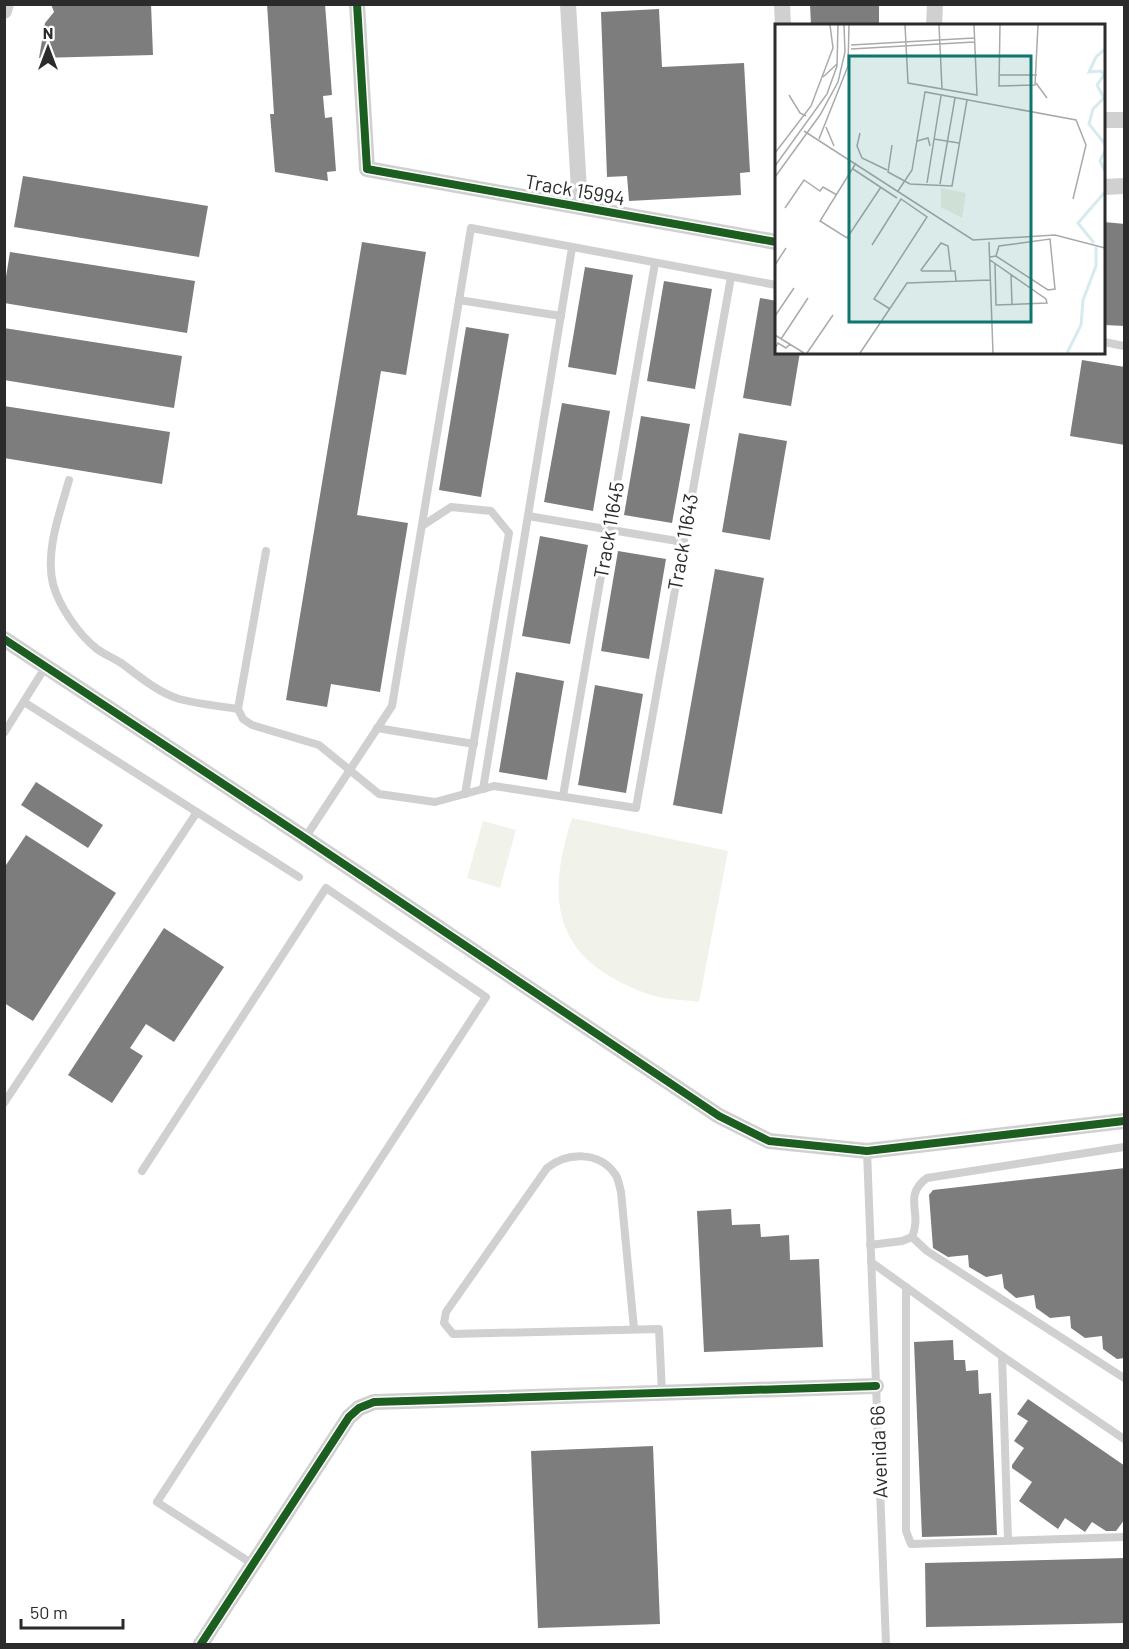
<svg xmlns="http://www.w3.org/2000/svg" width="1129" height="1649" font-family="Barlow,sans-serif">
<rect width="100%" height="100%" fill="#fff"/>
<!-- green -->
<g fill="#f1f3ea">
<path d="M572,818L728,851L699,1002C686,1000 671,1000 658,997C642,993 625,985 611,977C547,940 552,880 572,818Z"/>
<path d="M483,821L516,830L500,888L467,878Z"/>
</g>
<!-- building -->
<g fill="#7d7d7d">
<path d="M51,4H151L153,55L39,58L45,23L54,12Z"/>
<path d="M267,4H325L332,95L323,96L325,118L332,117L336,171L327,172L328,181L275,172L270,114H274Z"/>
<path d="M810,4H879V26H811Z"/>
<path d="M659,9L662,67L744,63L750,172L740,173L741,195L629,201L627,176L607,177L601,12Z"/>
<path d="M23,176L208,206L199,257L14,227Z"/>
<path d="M1104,222L1125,224V326L1104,325Z"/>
<path d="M362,242L426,252L406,375L381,371L357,515L408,523L380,692L331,684L327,707L286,700Z"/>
<path d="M10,252L195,281L187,333L4,303V289Z"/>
<path d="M585,267L633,275L616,375L568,367Z"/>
<path d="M664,281L712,289L695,389L647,381Z"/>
<path d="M760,298L777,301V352H800L791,406L743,398Z"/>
<path d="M466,327L509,334L481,497L439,490Z"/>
<path d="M4,328L182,356L174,408L4,380Z"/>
<path d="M1082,360L1125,367V445L1070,436Z"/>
<path d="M562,403L610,411L593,511L544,502Z"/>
<path d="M4,406L170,432L162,484L4,458Z"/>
<path d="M641,416L690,424L672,523L624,515Z"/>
<path d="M739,433L787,441L770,540L722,532Z"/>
<path d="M540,536L588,545L570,644L522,636Z"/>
<path d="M618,551L666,559L649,659L601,651Z"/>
<path d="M715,569L764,578L722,814L673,805Z"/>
<path d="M516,672L564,681L547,780L499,772Z"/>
<path d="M595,685L643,694L626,793L578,785Z"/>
<path d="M36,782L103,825L88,848L21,805Z"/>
<path d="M26,835L116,893L33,1021L4,1003V868Z"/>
<path d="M164,928L224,967L174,1042L146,1024L130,1048L143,1056L112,1103L68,1075Z"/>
<path d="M1125,1168V1358L1117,1359L1103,1349L1102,1336L1085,1338L1071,1328L1070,1316L1050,1318L1036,1308L1034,1295L1016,1298L1004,1288L1002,1274L986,1277L969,1267L968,1255L948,1257L933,1248L929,1195L933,1190Z"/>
<path d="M731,1209L732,1225L760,1224L761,1237L789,1235L790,1260L819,1259L823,1347L704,1352L697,1211Z"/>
<path d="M953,1340L954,1360H965L966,1371L978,1370L979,1394L991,1393L997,1535L922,1537L914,1342Z"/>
<path d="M1028,1399L1125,1466V1519L1116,1531H1106L1092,1522L1085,1532L1065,1518L1058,1529L1019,1501L1032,1482L1012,1468V1465L1024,1448L1014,1441L1028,1421L1017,1414Z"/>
<path d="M653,1446L660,1624L538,1628L531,1451Z"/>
<path d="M1125,1558V1623L926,1627L925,1563Z"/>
</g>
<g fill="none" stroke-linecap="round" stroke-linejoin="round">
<!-- service -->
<g stroke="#d0d0d0" stroke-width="8">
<path d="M459,300L561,316"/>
<path d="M1104,342L1124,346"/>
<path d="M69,480C60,513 45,550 53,584C59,606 78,634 97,649C105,655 116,659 124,665C141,678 158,692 179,699C198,704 219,706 238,709"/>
<path d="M528,516L683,542"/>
<path d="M422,526L451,507L491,511L509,533L465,794"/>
<path d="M266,551L238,709L243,719L252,725L319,745L379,794L435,802L494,786L636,808L731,277"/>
<path d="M24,702L299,877"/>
<path d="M377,728L474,744"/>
<path d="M4,733L46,666"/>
<path d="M483,789L572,248"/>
<path d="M563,796L655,263"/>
<path d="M305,838L392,706L471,228L776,285"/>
<path d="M4,1103L197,812"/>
<path d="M867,1151L886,1644"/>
<path d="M142,1171L326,888L486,997L157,1502L254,1565"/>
<path d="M912,1237L927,1251L1124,1378"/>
<path d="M870,1245L902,1241L912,1237C923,1213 902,1196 927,1178L1124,1147"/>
<path d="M871,1262L1002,1356L1124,1439"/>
<path d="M906,1287V1531L911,1544L1124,1537"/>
<path d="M634,1329L621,1192C619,1186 619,1179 615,1174C599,1151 567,1152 547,1168L446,1312L444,1323L453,1334L659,1329L662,1393"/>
<path d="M1002,1356L1008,1540"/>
</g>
<!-- minor -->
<g stroke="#d0d0d0" stroke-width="16">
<path d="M357,4L367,169L776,242"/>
<path d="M568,4L580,207"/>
<path d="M782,4L783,26"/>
<path d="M4,11L6,4"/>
<path d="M934,26L935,4"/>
<path d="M1104,120H1124"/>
<path d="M1104,187L1124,186"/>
<path d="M4,639L305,838L719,1116L769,1141L867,1151L1124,1121"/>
<path d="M201,1644L349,1417L359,1408L374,1402L876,1386"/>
</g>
<defs>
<g id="cycleway">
<path d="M357,4L367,169L776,242"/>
<path d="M4,639L305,838L719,1116L769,1141L867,1151L1124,1121"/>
<path d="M201,1644L349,1417L359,1408L374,1402L876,1386"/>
</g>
</defs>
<!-- cycleway casing -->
<use href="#cycleway" stroke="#fff" stroke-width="11"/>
<!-- cycleway -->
<use href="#cycleway" stroke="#1b5e20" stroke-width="8"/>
</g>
<g text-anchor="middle" stroke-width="6" stroke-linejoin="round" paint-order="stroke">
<!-- street labels -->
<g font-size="20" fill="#2b2b2b" stroke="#fff">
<text transform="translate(575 190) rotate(10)" y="7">Track 15994</text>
<text transform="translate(609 530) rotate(-80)" y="7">Track 11645</text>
<text transform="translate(683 542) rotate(-80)" y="7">Track 11643</text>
<text transform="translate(879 1452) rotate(-92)" y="7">Avenida 66</text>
</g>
</g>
<!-- overview -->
<g transform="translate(775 24)">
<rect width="330" height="330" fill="#fff"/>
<path d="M166,164L191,169L187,194L166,183Z" fill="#f1f3ea"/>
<path fill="none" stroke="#d6ebf0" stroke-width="3" d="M330,25L321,33L314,48L326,47L329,51L322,61L329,74L318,85L314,100L330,120M330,127L325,137L330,147M319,219L303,199L330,168M292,329L306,301L308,276L321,242V223"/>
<path fill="none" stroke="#aaa" stroke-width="1.5" d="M130,1L133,59L202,71L199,1M164,1L167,65M225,1L224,62L260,61L263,1M76,21L199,14M76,25L199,18M225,51H262M48,53L62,40M261,59L272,74M14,71L25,89L31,92M51,103L59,122M29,107L198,216L280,211L330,224M85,109L82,122L87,134L112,146M44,115L73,42L74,1M159,115L184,119M142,117L153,114L155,122M117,121L113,148L135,160L177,162L192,76M0,129L36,82L58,24L55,1M81,139L45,197L72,214L106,163M0,142L52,70L62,42L63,1M78,145L122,174M0,153L45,91L63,58L70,28L69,1M152,159L166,72M165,160L180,74M123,167L137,146L150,68L301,96L311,121L298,175M10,184L29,156L45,167L48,163L62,171M214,218L218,329M97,221L126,175L152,193L99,275L115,285M215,233L221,232L273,266L280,265L275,215L224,222L221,232M215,236L271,275L272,279L221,281L220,240M0,241L11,224M176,247L173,222L166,219L146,246L147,247H180L181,257M236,251L237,281M0,292L19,264M0,311L29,329M6,315L33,274M0,324L3,319L11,324L15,320M32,329L58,291M85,329L132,259L215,256"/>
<path fill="#0f766e" fill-opacity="0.15" stroke="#0f766e" stroke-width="3" d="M74,32H256V298H74Z"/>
<rect width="330" height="330" fill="none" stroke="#2b2b2b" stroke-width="3"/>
</g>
<!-- border -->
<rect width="1129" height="1649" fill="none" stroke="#2b2b2b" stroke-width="12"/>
<!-- north arrow -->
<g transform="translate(48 48)" stroke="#ffffff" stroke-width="4.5" paint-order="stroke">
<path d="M0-4.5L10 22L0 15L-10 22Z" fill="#2b2b2b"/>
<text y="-9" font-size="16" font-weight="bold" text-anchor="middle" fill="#2b2b2b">N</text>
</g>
<!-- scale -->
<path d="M21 1619v9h102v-9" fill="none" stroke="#2b2b2b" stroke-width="3"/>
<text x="30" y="1619" font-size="18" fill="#2b2b2b" stroke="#ffffff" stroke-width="4.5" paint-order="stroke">50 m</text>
</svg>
